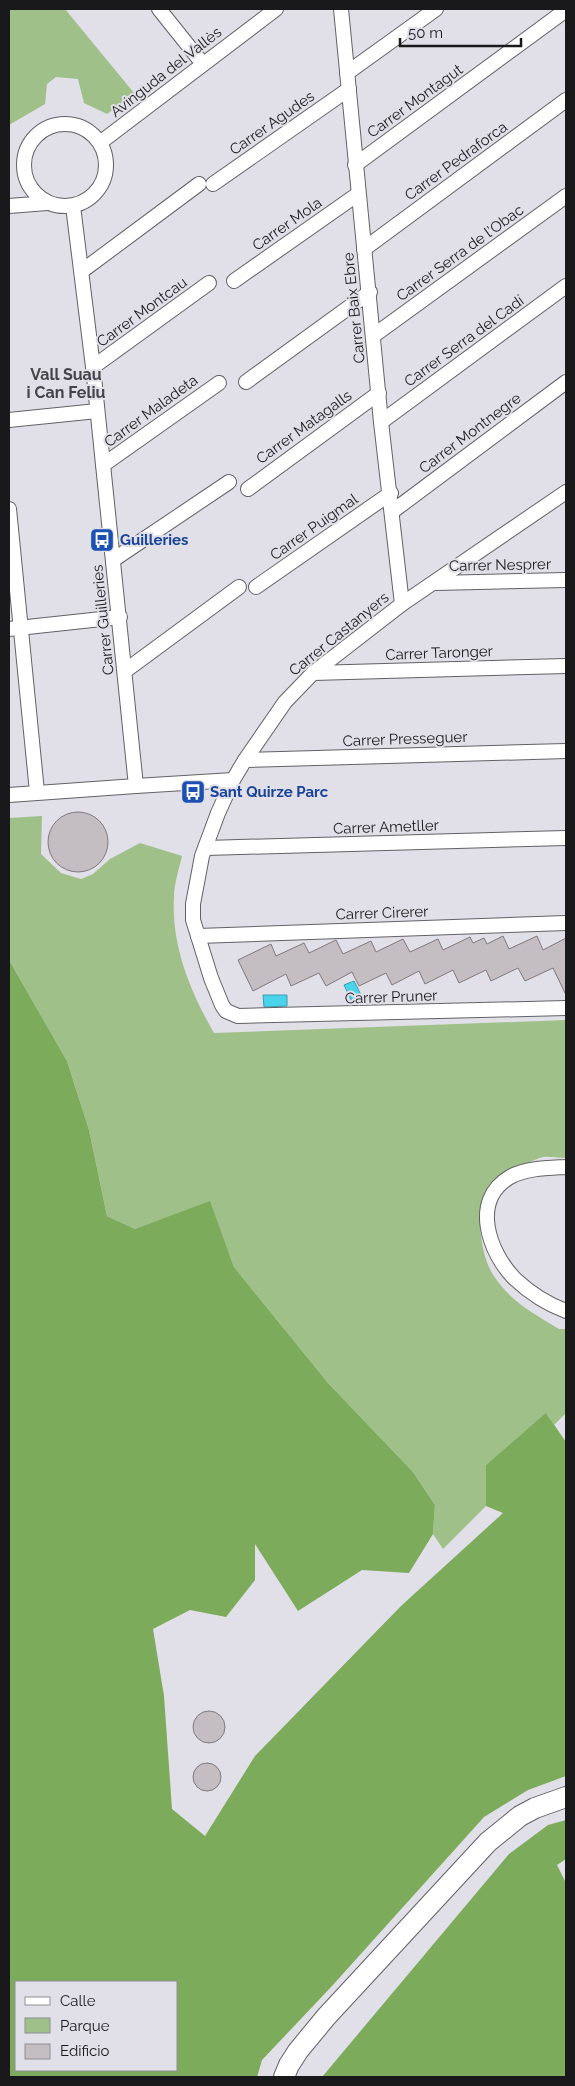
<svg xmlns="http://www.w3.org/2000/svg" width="575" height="2086" font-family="Raleway,sans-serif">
<rect width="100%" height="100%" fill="#e1dfe7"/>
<!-- green -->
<g fill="#9fc189">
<path d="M9,9H65L134,93L107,114L84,103L78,79L56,77L47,84L45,104L9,125Z"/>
<path d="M42,816L41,854L61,873L81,879L93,874L110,859L140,843L182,856C179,869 174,884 174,897C171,946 191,993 214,1033L566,1020V1158C559,1158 550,1156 543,1157C534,1159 495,1178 489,1185C474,1206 480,1253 492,1273C510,1302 532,1312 559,1329H566V1413L554,1425L547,1414L486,1465V1506L443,1549L433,1534L435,1505L413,1472L328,1383L234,1267L210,1202L135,1229L107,1216L89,1130L67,1061L9,960V818Z"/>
</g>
<!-- forest -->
<g fill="#7cab5b" fill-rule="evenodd">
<path d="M9,960L67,1061L89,1130L107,1216L135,1229L210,1201L234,1267L328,1383L413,1472L435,1505L433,1534L409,1573L362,1570L298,1611L255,1544V1580L226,1617L190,1610L153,1629L164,1696L172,1809L205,1836L255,1756L401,1606L503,1513L486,1506V1465L546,1413L566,1442V1776L528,1790L484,1817L332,1986L262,2060L257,2077H9ZM16,1982H176V2070H16Z"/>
<path d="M566,1820V1859L557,1865L566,1883V2077H322L509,1854L548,1825Z"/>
</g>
<!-- water -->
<g fill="#49d4eb" stroke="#3b9cad">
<path d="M354,981L363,999L353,1004L344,985Z"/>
<path d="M263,995H287V1006L264,1007Z"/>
</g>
<!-- building -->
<g fill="#c4bdc1" stroke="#80797d">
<circle cx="78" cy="842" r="30"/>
<path d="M503,936L509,949L537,936L543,950L566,938V995L553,968L525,981L518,968L491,981L486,970L459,983L453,970L425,984L419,971L392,985L386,973L359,986L352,972L326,986L319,973L291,986L286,974L253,991L238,960L271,944L276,956L304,943L309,953L336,940L343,954L371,941L376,952L403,939L410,952L438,939L443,950L470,937L473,943L484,938L487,944Z"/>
<circle cx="209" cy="1727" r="16"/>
<circle cx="207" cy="1777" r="14"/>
</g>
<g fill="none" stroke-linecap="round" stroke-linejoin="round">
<defs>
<g id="street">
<path d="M159,9L203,64"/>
<path d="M341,9L381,422L402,604"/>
<path d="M347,73L436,9"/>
<circle cx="65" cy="165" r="41"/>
<path d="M101,142L276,9"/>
<path d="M355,165L566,10"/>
<path d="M213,184L349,89"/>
<path d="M9,206L47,203"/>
<path d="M73,206L93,367L136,786L233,780"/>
<path d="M364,249L566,100"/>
<path d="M82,271L199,184"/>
<path d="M234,281L358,194"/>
<path d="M373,336L566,196"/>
<path d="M93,367L209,283"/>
<path d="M246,382L370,292"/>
<path d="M9,420L97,411"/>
<path d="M381,422L566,286"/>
<path d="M103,465L219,383"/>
<path d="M248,489L379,393"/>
<path d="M566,492L402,604L313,673L285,702L245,760L233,780L218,813L202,856L193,904V920L211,978L222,1005L226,1011L238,1016L566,1008"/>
<path d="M9,509L37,792"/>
<path d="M393,511L566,382"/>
<path d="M113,560L229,482"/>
<path d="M436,583L566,580"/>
<path d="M256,587L391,493"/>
<path d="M9,629L120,617"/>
<path d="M125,671L239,587"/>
<path d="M313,673L566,666"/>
<path d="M245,760L566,751"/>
<path d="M9,795L136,786"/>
<path d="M206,848L566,838"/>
<path d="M198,936L566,923"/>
<path d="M566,1167C548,1168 526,1168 510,1177C470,1200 489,1253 515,1279C530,1293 547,1304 566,1311"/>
</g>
<path id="secondary" d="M284,2077L289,2065L298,2051L326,2017L488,1842L520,1816L535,1808L566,1797"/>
</defs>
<!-- street casing -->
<use href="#street" stroke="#626167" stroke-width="16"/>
<!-- secondary casing -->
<use href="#secondary" stroke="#626167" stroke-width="22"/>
<!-- street -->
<use href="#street" stroke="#fff" stroke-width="14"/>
<!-- secondary -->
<use href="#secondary" stroke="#fff" stroke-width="20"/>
</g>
<!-- icons -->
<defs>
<symbol id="bus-square" viewBox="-11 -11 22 22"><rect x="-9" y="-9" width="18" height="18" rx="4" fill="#1a4fb4" stroke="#e1dfe7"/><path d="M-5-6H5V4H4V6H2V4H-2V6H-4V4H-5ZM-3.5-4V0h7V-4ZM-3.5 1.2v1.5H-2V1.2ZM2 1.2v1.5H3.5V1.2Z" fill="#fff"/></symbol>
</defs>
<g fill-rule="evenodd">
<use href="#bus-square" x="88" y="526" width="28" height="28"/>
<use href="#bus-square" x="179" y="778" width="28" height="28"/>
</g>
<g text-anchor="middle" stroke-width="4" stroke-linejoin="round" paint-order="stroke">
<!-- street labels -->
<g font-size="15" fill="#19181b" stroke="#e1dfe7">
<text transform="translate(166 72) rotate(-38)" y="5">Avinguda del Vallès</text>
<text transform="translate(415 101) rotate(-36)" y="5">Carrer Montagut</text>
<text transform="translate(272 123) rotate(-35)" y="5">Carrer Agudes</text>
<text transform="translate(456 161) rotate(-36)" y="5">Carrer Pedraforca</text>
<text transform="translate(287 224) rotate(-35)" y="5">Carrer Mola</text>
<text transform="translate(460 253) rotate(-36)" y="5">Carrer Serra de l'Obac</text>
<text transform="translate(354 308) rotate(-96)" y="5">Carrer Baix Ebre</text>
<text transform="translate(142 312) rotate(-36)" y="5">Carrer Montcau</text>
<text transform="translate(464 341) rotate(-36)" y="5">Carrer Serra del Cadí</text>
<text transform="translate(151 411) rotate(-36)" y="5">Carrer Maladeta</text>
<text transform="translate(304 427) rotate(-36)" y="5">Carrer Matagalls</text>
<text transform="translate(470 433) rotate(-37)" y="5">Carrer Montnegre</text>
<text transform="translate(314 527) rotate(-35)" y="5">Carrer Puigmal</text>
<text transform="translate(500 565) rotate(-1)" y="5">Carrer Nesprer</text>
<text transform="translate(103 620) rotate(-96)" y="5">Carrer Guilleries</text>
<text transform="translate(339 634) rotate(-39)" y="5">Carrer Castanyers</text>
<text transform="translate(439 653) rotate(-2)" y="5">Carrer Taronger</text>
<text transform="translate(405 739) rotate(-2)" y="5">Carrer Presseguer</text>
<text transform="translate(386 827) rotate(-2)" y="5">Carrer Ametller</text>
<text transform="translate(382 913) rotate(-2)" y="5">Carrer Cirerer</text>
<text transform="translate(391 997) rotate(-2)" y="5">Carrer Pruner</text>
</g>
<!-- transit labels -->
<g font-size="15" font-weight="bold" fill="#164399" stroke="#e1dfe7" text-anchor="start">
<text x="120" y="545">Guilleries</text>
<text x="210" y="797">Sant Quirze Parc</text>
</g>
<!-- neighbourhood labels -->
<g font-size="16" font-weight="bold" fill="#444349" stroke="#e1dfe7">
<text x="66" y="380">Vall Suau<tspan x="66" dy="18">i Can Feliu</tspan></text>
</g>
</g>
<!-- border -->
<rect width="575" height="2086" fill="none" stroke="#19181b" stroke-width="20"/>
<!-- legend -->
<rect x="15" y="1981" width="162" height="90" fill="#e1dfe7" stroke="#918f95"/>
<rect x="25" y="1997" width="25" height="8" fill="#ffffff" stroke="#918f95"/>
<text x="60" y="2006" font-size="15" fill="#19181b">Calle</text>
<rect x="25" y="2018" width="25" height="15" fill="#9fc189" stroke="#918f95"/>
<text x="60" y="2031" font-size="15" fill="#19181b">Parque</text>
<rect x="25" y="2044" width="25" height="15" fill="#c4bdc1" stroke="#918f95"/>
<text x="60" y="2056" font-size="15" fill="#19181b">Edificio</text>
<!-- scale -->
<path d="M400 38v8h121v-8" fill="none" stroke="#19181b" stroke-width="2.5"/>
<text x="408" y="38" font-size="15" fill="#19181b" stroke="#e1dfe7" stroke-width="4" paint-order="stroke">50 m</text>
</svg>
